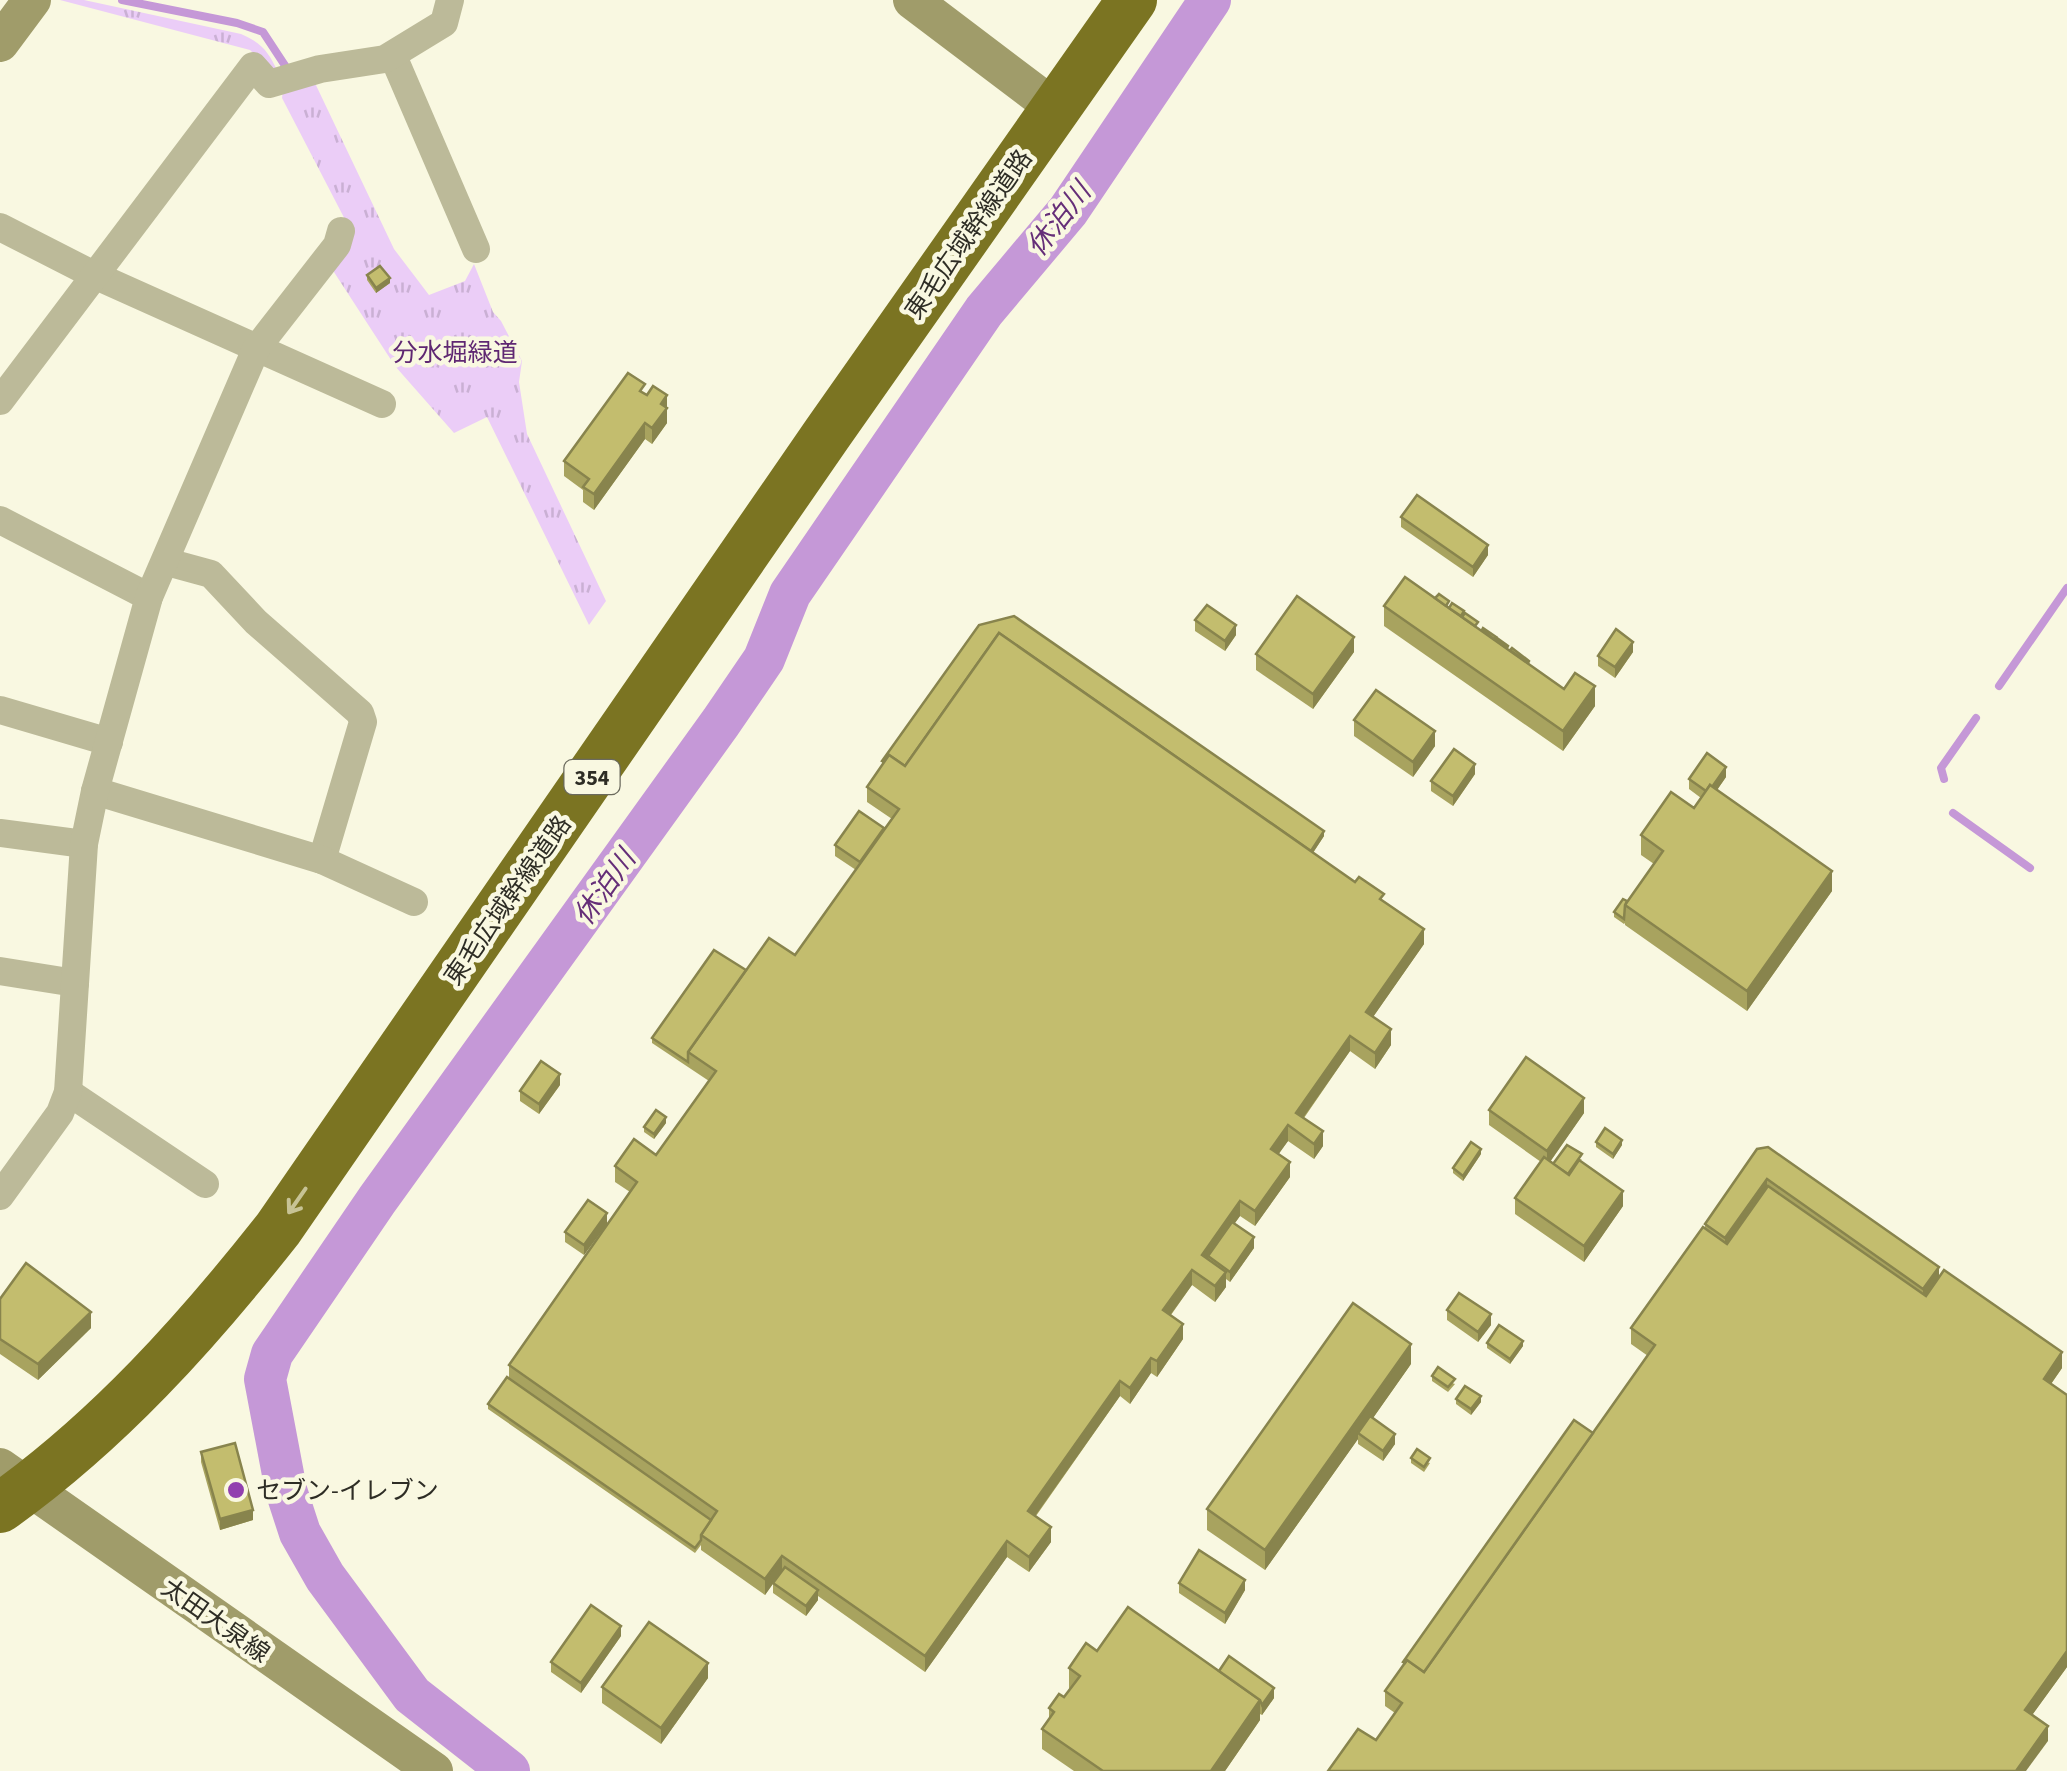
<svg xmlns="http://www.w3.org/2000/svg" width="2067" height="1771" font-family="'Source Sans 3','Noto Sans JP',sans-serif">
<defs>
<pattern id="park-tufts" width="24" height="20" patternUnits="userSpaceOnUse" patternTransform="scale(2.5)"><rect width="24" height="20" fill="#ebcdf7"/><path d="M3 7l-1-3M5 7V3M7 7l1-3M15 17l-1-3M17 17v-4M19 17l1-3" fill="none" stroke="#cab0d4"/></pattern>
</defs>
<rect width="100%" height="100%" fill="#f9f8e1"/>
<!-- park -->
<g fill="url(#park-tufts)">
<path d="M60,0H84L241,34C262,43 268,51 278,72L274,73L250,50Z"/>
<path d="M314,81L394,249L429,295L465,281L474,264L493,312L501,321L522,361L519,382L527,434L606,601L589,625L487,417L454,433L395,366L332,269L352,233L282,98L283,90Z"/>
</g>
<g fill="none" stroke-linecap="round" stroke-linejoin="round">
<!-- stream -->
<g stroke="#c598d7" stroke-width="8">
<path d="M122,0L237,23L263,32L286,67"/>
<path d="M1999,686L2067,588"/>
<path d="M1944,779L1941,768L1976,718"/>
<path d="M1953,813L2030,868"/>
</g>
<!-- river -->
<path stroke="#c598d7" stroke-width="42" d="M509,1771L412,1695L325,1577L300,1533L286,1490L265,1379L272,1354L377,1200L721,722L764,659L790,594L984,311L1068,211L1210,0"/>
<!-- street -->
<g stroke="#bcba99" stroke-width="28">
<path d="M393,56L476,249"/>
<path d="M0,227L94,275L382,404"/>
<path d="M0,401L253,66L269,84L320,69L385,59L444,23L450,0"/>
<path d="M0,520L149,597"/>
<path d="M167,562L211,574L256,622L360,713L363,722L322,860"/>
<path d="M0,710L109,742"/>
<path d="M95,791L322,860L414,902"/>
<path d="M0,833L84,844"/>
<path d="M0,971L75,983"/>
<path d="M68,1092L205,1184"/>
<path d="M0,1196L60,1113L68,1092L84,844L95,791L149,597L256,349L337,245L341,231"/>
</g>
<!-- secondary -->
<g stroke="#a09c6a" stroke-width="38">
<path d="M912,0L1056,109"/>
<path d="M0,43L32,0"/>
<path d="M0,1467L434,1771"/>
</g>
<!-- highway -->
<path stroke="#7b7422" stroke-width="50" d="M0,1508C108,1431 196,1333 278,1229L827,434L1132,0"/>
</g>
<!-- wall -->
<g fill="#a8a35f">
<path d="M367,275L390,283L376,293L367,280Z"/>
<path d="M645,393L667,423L652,444L645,439L594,510L583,502V490L564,476V461Z"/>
<path d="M1401,517L1488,555L1473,577L1401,527Z"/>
<path d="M1435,598L1464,615L1477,628L1564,689L1595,706L1563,751L1384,626V606Z"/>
<path d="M1195,620L1236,635L1225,651L1195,631Z"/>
<path d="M1354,652L1313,709L1256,670V654Z"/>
<path d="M1633,652L1615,678L1598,666V656Z"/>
<path d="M1354,720L1435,746L1413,777L1354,736Z"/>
<path d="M882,761L1324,836L1313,853L1384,901L1424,944L1373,1017L1391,1045L1375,1069L1350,1051L1304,1118L1323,1146L1314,1159L1288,1141L1278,1154L1290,1177L1255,1226L1240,1216L1234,1224L1254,1248L1230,1282L1226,1279V1287L1215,1302L1192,1285L1171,1315L1183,1339L1157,1377L1151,1373L1130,1404L1120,1396L1036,1516L1051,1542L1029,1572L1007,1557L925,1672L818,1596V1600L806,1616L773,1593V1583L782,1571L765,1595L701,1550V1545L695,1553L488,1409V1404L509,1378V1365L630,1192L615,1182V1166L656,1155L709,1081L652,1043V1038L746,970L795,955L856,870L835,856V845L884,828L892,819L867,802V787L882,765Z"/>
<path d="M1475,774L1453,806L1431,791V781Z"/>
<path d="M1726,777L1717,790L1832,891L1747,1011L1625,925V923L1624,924L1614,917V912L1627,901L1654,864L1641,855V835L1694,808L1701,798L1689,789V779Z"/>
<path d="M560,1085L539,1114L520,1101V1091Z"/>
<path d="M1489,1110L1584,1113L1550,1162L1553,1164L1582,1159L1580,1161L1623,1206L1584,1262L1515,1214V1198L1541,1162L1489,1125Z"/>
<path d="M666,1123L654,1139L644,1132V1127Z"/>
<path d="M1596,1142L1622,1145L1613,1159L1596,1147Z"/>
<path d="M1757,1149L1939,1277L2062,1368L2051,1384L2067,1395V1667L2032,1715L2048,1741L1376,1740L1395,1713L1385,1706V1691L1403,1666V1662L1593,1433L1648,1356L1631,1344V1328L1705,1228V1224Z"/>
<path d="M1481,1154L1463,1181L1453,1173V1168Z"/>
<path d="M607,1224L584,1255L565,1242V1232Z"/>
<path d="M0,1299L91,1328L38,1380L0,1354Z"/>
<path d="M1447,1310L1491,1325L1478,1342L1447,1320Z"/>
<path d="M1487,1343L1523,1346L1510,1364L1487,1348Z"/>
<path d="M1411,1364L1373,1418L1395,1444L1383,1461L1358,1444V1439L1265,1570L1207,1530V1509Z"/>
<path d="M1432,1376L1455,1384L1448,1392L1432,1381Z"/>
<path d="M1456,1399L1481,1402L1471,1415L1456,1404Z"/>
<path d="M201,1452L253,1520L220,1530L201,1462Z"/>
<path d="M1411,1458L1430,1463L1424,1472L1411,1463Z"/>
<path d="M1179,1583L1245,1590L1225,1624L1179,1593Z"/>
<path d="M621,1636L581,1693L551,1672V1662Z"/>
<path d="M1097,1651L1219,1671L1274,1698L1262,1715L1260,1714V1720L1225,1771H1074L1042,1749V1729L1049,1719V1708L1064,1697L1070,1689L1069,1688V1668Z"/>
<path d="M708,1678L661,1744L602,1703V1687Z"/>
</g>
<!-- shaded-wall -->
<g fill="#88844d">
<path d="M390,278V283L376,293V288Z"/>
<path d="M667,395V423L652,444V428L661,404Z"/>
<path d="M645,423V439L594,510V494Z"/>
<path d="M1488,545V555L1473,577V567Z"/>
<path d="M1236,625V635L1225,651V641Z"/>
<path d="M1354,637V652L1313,709V694Z"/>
<path d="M1633,642V652L1615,678V667Z"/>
<path d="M1595,686V706L1563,751V731Z"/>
<path d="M1435,731V746L1413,777V762Z"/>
<path d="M1475,764V774L1453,806V796Z"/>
<path d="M1726,767V777L1708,803V793Z"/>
<path d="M1324,831V836L1306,863V858Z"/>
<path d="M1832,871V891L1747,1011V991Z"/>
<path d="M1424,929V944L1366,1027V1012Z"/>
<path d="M1391,1029V1045L1375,1069V1053Z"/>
<path d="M1350,1036V1051L1296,1128V1113Z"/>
<path d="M560,1074V1085L539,1114V1104Z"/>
<path d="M1584,1098V1113L1547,1166V1151Z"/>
<path d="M666,1117V1123L654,1139V1134Z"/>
<path d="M1288,1125V1141L1271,1165V1149Z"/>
<path d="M1323,1131V1146L1314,1159V1144Z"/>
<path d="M1622,1140V1145L1613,1159V1154Z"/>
<path d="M1481,1149V1154L1463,1181V1176Z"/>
<path d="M1290,1162V1177L1255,1226V1211Z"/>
<path d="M1767,1179V1194L1725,1253V1238Z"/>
<path d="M1623,1191V1206L1584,1262V1246Z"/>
<path d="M1240,1201V1216L1210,1258L1208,1256V1262L1202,1255Z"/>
<path d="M607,1213V1224L584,1255V1245Z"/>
<path d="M1254,1237V1248L1230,1282V1272Z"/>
<path d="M1939,1267V1282L1923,1304V1289Z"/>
<path d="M1192,1270V1285L1163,1325V1310Z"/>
<path d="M1226,1272V1287L1215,1302V1286Z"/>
<path d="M91,1312V1328L38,1380V1364Z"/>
<path d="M1491,1314V1325L1478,1342V1332Z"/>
<path d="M1183,1324V1339L1157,1377V1361Z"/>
<path d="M1523,1341V1346L1510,1364V1359Z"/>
<path d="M1411,1344V1364L1361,1435L1358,1433V1439L1265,1570V1550Z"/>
<path d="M2062,1352V1368L2044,1394V1379Z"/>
<path d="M1151,1358V1373L1130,1404V1388Z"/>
<path d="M1120,1381V1396L1028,1526V1511Z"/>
<path d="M1481,1396V1402L1471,1415V1409Z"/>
<path d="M1395,1434V1444L1383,1461V1451Z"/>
<path d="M253,1510V1520L220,1530V1519Z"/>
<path d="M1051,1527V1542L1029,1572V1557Z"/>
<path d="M1007,1541V1557L925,1672V1656Z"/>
<path d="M782,1556V1571L765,1595V1579Z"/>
<path d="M1245,1580V1590L1225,1624V1613Z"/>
<path d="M818,1590V1600L806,1616V1606Z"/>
<path d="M621,1626V1636L581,1693V1683Z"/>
<path d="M2067,1651V1667L2025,1725V1710Z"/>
<path d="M708,1663V1678L661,1744V1728Z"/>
<path d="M1274,1688V1698L1262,1715V1705Z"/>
<path d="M1260,1700V1720L1225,1771H1211Z"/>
<path d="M2048,1726V1741L2026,1771H2016Z"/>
</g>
<!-- building -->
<g fill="#c3bd6e" stroke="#88844d" stroke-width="2.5">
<path d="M380,266L390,278L376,288L367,275Z"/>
<path d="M628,373L645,384L640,391L647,395L653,386L667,395L661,404L667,408L652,428L645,423L594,494L583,487L589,479L564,461Z"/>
<path d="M1417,495L1488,545L1473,567L1401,517Z"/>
<path d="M1405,577L1564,689L1575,673L1595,686L1563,731L1384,606Z"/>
<path d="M1439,594L1449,601L1446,606L1435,598Z"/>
<path d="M1297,596L1354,637L1313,694L1256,654Z"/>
<path d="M1452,603L1464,611L1461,616L1449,608Z"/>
<path d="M1207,605L1236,625L1225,641L1195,620Z"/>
<path d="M1465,613L1478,622L1475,626L1462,617Z"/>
<path d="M1014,616L1324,831L1311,851L999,633L905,766L889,755L884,762L882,761L979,625Z"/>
<path d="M1483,628L1496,637L1494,639L1482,630Z"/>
<path d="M1616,629L1633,642L1615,667L1598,656Z"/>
<path d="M999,633L1355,882L1359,877L1384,894L1380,899L1424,929L1366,1012L1391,1029L1375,1053L1350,1036L1296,1113L1323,1131L1314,1144L1288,1125L1271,1149L1290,1162L1255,1211L1240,1201L1202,1255L1226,1272L1215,1286L1192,1270L1163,1310L1183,1324L1157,1361L1151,1358L1130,1388L1120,1381L1028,1511L1051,1527L1029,1557L1007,1541L925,1656L782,1556L765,1579L701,1535L717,1511L509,1365L637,1182L615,1166L634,1139L656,1155L716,1071L688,1052L769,938L795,955L899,809L867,787L889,755L905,766Z"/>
<path d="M1497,638L1508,646L1507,648L1496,640Z"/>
<path d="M1512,648L1529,661L1528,663L1510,650Z"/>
<path d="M1376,690L1435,731L1413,762L1354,720Z"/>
<path d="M1454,749L1475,764L1453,796L1431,781Z"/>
<path d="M1707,753L1726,767L1712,787L1710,785L1706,791L1689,779Z"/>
<path d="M1710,785L1832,871L1747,991L1625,905L1663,851L1641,835L1671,792L1694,808Z"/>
<path d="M859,811L884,828L860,862L835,845Z"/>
<path d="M1623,899L1627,901L1625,905L1624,919L1614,912Z"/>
<path d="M714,950L746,970L688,1052V1062L652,1038Z"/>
<path d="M1526,1057L1584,1098L1547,1151L1489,1110Z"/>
<path d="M541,1061L560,1074L539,1104L520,1091Z"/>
<path d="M656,1110L666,1117L654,1134L644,1127Z"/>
<path d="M1605,1128L1622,1140L1613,1154L1596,1142Z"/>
<path d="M1471,1142L1481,1149L1463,1176L1453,1168Z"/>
<path d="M1567,1145L1582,1154L1568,1174L1553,1164Z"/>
<path d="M1768,1147L1939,1267L1923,1289L1767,1179L1725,1238L1705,1224L1757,1149Z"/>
<path d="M1544,1157L1569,1175L1579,1160L1623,1191L1584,1246L1515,1198Z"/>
<path d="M1768,1186L1926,1296L1944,1270L2062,1352L2044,1379L2067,1395V1651L2025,1710L2048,1726L2016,1771H1328L1358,1729L1376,1740L1402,1703L1385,1691L1407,1660L1424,1672L1655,1345L1631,1328L1703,1227L1727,1244Z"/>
<path d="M588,1200L607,1213L584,1245L565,1232Z"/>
<path d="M1232,1222L1254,1237L1230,1272L1208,1256Z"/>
<path d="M26,1263L91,1312L38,1364L0,1339V1299Z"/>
<path d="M1459,1293L1491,1314L1478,1332L1447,1310Z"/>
<path d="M1353,1303L1411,1344L1265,1550L1207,1509Z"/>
<path d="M1499,1325L1523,1341L1510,1359L1487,1343Z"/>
<path d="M1438,1367L1455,1379L1448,1387L1432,1376Z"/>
<path d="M507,1377L711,1520L701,1535V1540L695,1548L488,1404Z"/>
<path d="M1465,1386L1481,1396L1471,1409L1456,1399Z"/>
<path d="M1370,1416L1395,1434L1383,1451L1358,1433Z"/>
<path d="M1574,1420L1593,1433L1424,1672L1407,1660L1405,1663L1403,1662Z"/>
<path d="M235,1443L253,1510L220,1519L201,1452Z"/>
<path d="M1417,1449L1430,1458L1424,1467L1411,1458Z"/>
<path d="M1199,1550L1245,1580L1225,1613L1179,1583Z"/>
<path d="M785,1567L818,1590L806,1606L773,1583Z"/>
<path d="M591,1605L621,1626L581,1683L551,1662Z"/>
<path d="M1128,1607L1260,1700L1211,1771H1103L1042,1729L1054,1712L1049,1708L1059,1694L1064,1697L1080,1676L1069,1668L1086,1643L1097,1651Z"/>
<path d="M649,1622L708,1663L661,1728L602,1687Z"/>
<path d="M1229,1656L1274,1688L1262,1705L1260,1700L1219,1671Z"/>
</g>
<!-- one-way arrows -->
<defs><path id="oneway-shaft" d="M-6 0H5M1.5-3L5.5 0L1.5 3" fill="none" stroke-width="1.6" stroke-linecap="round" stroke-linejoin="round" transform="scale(2.5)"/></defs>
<use stroke="#c7c395" href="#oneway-shaft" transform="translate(297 1201) rotate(125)"/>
<!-- markers -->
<circle fill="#9240af" stroke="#f9f8e1" stroke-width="4" cx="236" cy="1490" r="10"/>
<g text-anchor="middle" stroke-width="9" stroke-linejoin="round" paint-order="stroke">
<!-- shield labels -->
<rect fill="#f9f8e1" stroke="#6b6a5d" stroke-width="2.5" x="564.5" y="760" width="55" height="34" rx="8"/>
<g font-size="22" font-weight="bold" fill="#2e2d25">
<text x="592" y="785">354</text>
</g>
<!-- street labels -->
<g font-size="25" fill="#2e2d25" stroke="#f9f8e1">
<text transform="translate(968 234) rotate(-55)" y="9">東毛広域幹線道路</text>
<text transform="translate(507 900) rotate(-55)" y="9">東毛広域幹線道路</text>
<text transform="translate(216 1620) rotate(35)" y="9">太田大泉線</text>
</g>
<!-- park labels -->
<g font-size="25" fill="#5f2772" stroke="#f9f8e1">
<text x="455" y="361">分水堀緑道</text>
</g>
<!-- poi labels -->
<g font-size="25" fill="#2e2d25" stroke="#f9f8e1" text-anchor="start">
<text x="256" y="1499">セブン-イレブン</text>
</g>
<!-- water labels -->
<g font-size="28" font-style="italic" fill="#652e78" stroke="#f9f8e1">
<text transform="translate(1058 219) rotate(-52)" y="10">休泊川</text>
<text transform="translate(604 887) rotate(-55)" y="10">休泊川</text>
</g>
</g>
</svg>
